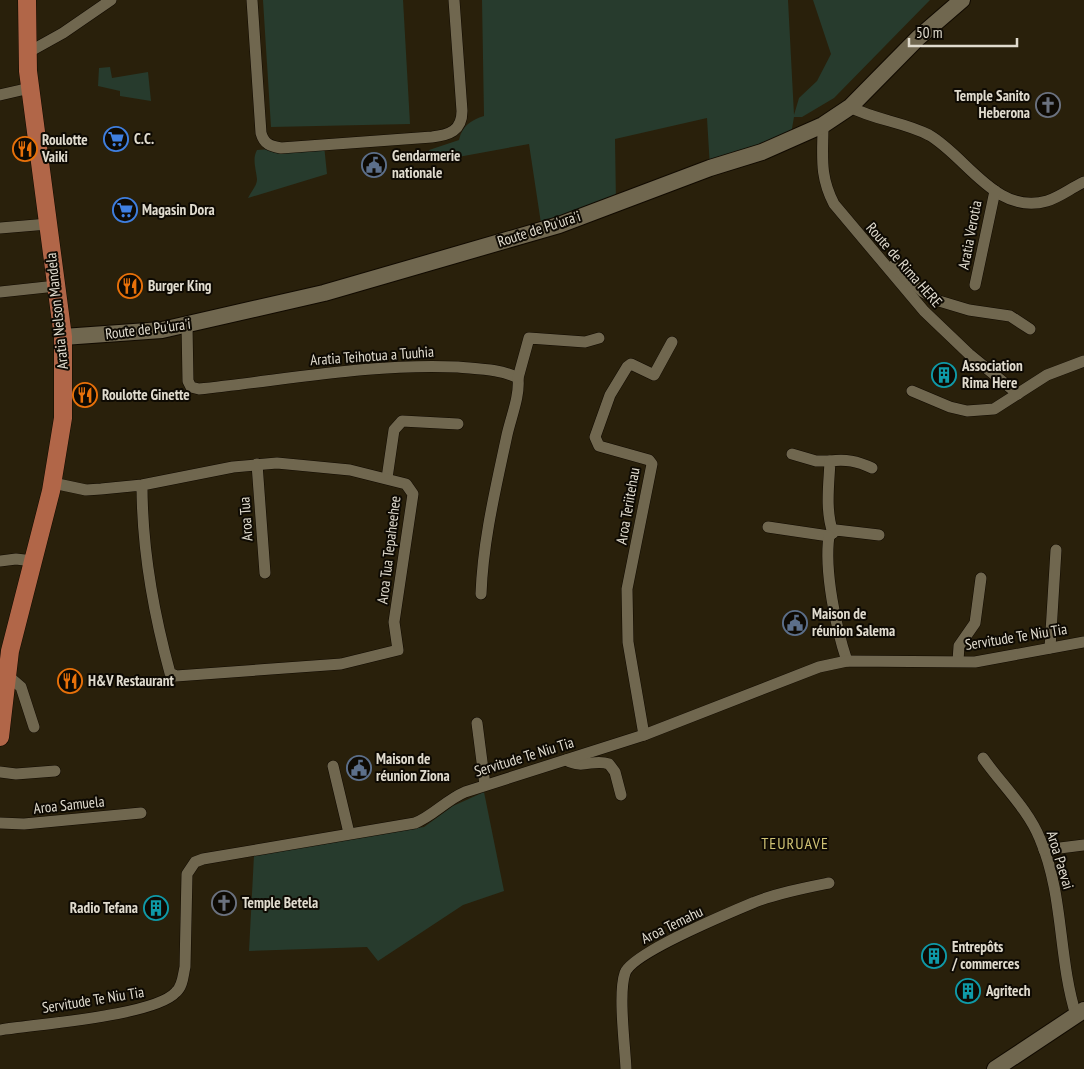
<svg xmlns="http://www.w3.org/2000/svg" width="1084" height="1069" font-family="'PT Sans Narrow',sans-serif">
<rect width="100%" height="100%" fill="#29200b"/>
<!-- green -->
<g fill="#273b2d">
<path d="M263,0H403L410,124L271,127Z"/>
<path d="M482,0H788L794,115L799,98L817,81L831,54L813,0H930L834,98L802,117H794L790,140L710,168L707,118L615,139L616,203L542,230L529,144L431,162L429,150L459,140C462,126 471,120 484,116Z"/>
<path d="M110,67L112,78L148,72L151,101L120,96V91L98,86L99,68Z"/>
<path d="M324,145L327,174L248,198C251,192 257,186 257,179C256,169 252,159 257,150Z"/>
<path d="M484,792L504,891L463,905L378,961L367,947L249,951L254,855L424,827L453,806Z"/>
</g>
<g fill="none" stroke-linecap="round" stroke-linejoin="round">
<defs>
<g id="street">
<path d="M252,0L261,133C264,144 270,146 281,148L432,137C449,135 462,131 462,111L454,0"/>
<path d="M27,53L63,33L111,0"/>
<path d="M0,95L30,88"/>
<path d="M850,107C875,120 904,122 929,135C966,156 996,216 1047,201C1060,197 1071,188 1084,182"/>
<path d="M823,125C823,156 819,175 834,204L924,311L969,354L1018,394"/>
<path d="M0,228L48,224"/>
<path d="M893,266L923,292L939,301L969,310L1010,316L1030,329"/>
<path d="M975,285L995,191"/>
<path d="M0,292L56,286"/>
<path d="M187,325L188,381L191,387L199,389C286,380 371,363 458,367C478,369 501,369 518,378C520,396 511,417 507,435C496,487 483,540 481,594"/>
<path d="M518,378L529,338L585,342L599,338"/>
<path d="M912,391L950,407L967,411L994,409L1047,375L1084,361"/>
<path d="M792,454L816,461H830"/>
<path d="M257,464L265,573"/>
<path d="M387,478L394,430L402,421L458,424"/>
<path d="M53,483L86,490L101,489L142,485L233,467L277,463L350,470L406,484L413,494L394,622L398,650L341,664L176,676L170,673C153,611 142,549 142,485"/>
<path d="M768,527L829,536L836,530L879,535"/>
<path d="M833,533C825,510 829,484 830,461C846,459 857,461 872,468"/>
<path d="M829,536C824,571 836,628 847,661"/>
<path d="M0,561L16,559L33,561"/>
<path d="M1050,648L1056,550"/>
<path d="M958,661L959,646L975,623L981,578"/>
<path d="M7,675L21,687L34,727"/>
<path d="M477,723L485,785"/>
<path d="M644,735L628,642L627,589L652,464L649,460L599,446L595,437L610,395L627,367L631,364L654,375L672,342"/>
<path d="M983,758C1002,785 1028,809 1040,839C1064,895 1058,958 1076,1015"/>
<path d="M566,760C584,770 593,758 609,764L615,772L621,795"/>
<path d="M333,766L349,833"/>
<path d="M0,772L16,774L55,771"/>
<path d="M0,823L24,824L141,813"/>
<path d="M1044,850L1084,845"/>
<path d="M0,1030C36,1024 155,1016 176,992C183,986 183,975 185,967L187,874L195,862L203,859L415,823C433,816 446,800 465,792L644,735L819,667L847,661L975,662L1084,642"/>
<path d="M626,1069C625,1046 618,993 625,973C632,953 731,912 755,902C778,893 804,888 829,883"/>
</g>
<g id="secondary">
<path d="M63,337L162,330L324,293L559,225L710,168L762,152L823,125L850,107L918,38L962,0"/>
<path d="M995,1069L1084,1010"/>
</g>
<path id="primary" d="M0,737L10,651L51,491L63,418V337L28,71L27,0"/>
</defs>
<!-- street casing -->
<use href="#street" stroke="#110a00" stroke-width="12"/>
<!-- secondary casing -->
<use href="#secondary" stroke="#110a00" stroke-width="18"/>
<!-- primary casing -->
<use href="#primary" stroke="#110a00" stroke-width="19"/>
<!-- street -->
<use href="#street" stroke="#70674f" stroke-width="11"/>
<!-- secondary -->
<use href="#secondary" stroke="#70674f" stroke-width="16"/>
<!-- primary -->
<use href="#primary" stroke="#b16648" stroke-width="18"/>
</g>
<!-- icons -->
<defs>
<symbol id="church-ring" viewBox="-11 -11 22 22"><circle r="9.5" fill="#0e0a03" stroke="#6b7280" stroke-width="1.5"/><path d="M-1.2-6h2.4v3.5h3.3v2.4h-3.3V6h-2.4V-.1h-3.3v-2.4h3.3Z" fill="#6b7280"/></symbol>
<symbol id="supermarket-ring" viewBox="-11 -11 22 22"><circle r="9.5" fill="#0e0a03" stroke="#3f7fe0" stroke-width="1.5"/><path d="M-6-5.5h2.5l.6 2H6L4.5 2H-2.5L-4.4-4H-6ZM-1.5 3.2a1.3 1.3 0 1 0 .1 0ZM3 3.2a1.3 1.3 0 1 0 .1 0Z" fill="#3f7fe0"/></symbol>
<symbol id="restaurant-ring" viewBox="-11 -11 22 22"><circle r="9.5" fill="#0e0a03" stroke="#e8710a" stroke-width="1.5"/><path d="M-5-6h1v4h1v-4h1v4h1v-4h1v5L-1.5 .5V6h-2V.5L-5-1ZM5-6V6H3V1.5H1.5Q1.5-4 5-6Z" fill="#e8710a"/></symbol>
<symbol id="civic-ring" viewBox="-11 -11 22 22"><circle r="9.5" fill="#0e0a03" stroke="#5c6f8a" stroke-width="1.5"/><path d="M-.6-6.5H3V-4.5H.6V-3L4-1V1h2V6H-6V1h2V-1L-.6-3ZM-1.2 2.5V6h2.4V2.5Z" fill="#5c6f8a"/></symbol>
<symbol id="building-ring" viewBox="-11 -11 22 22"><circle r="9.5" fill="#0e0a03" stroke="#0f9aa8" stroke-width="1.5"/><path d="M-4-6H4V6H1V3H-1V6H-4ZM-2.5-4.3h1.7v1.8h-1.7ZM.8-4.3h1.7v1.8H.8ZM-2.5-1h1.7V.8h-1.7ZM.8-1h1.7V.8H.8Z" fill="#0f9aa8"/></symbol>
</defs>
<g fill-rule="evenodd">
<use href="#church-ring" x="1034" y="91" width="28" height="28"/>
<use href="#supermarket-ring" x="102" y="125" width="28" height="28"/>
<use href="#restaurant-ring" x="11" y="135" width="28" height="28"/>
<use href="#civic-ring" x="360" y="151" width="28" height="28"/>
<use href="#supermarket-ring" x="111" y="196" width="28" height="28"/>
<use href="#restaurant-ring" x="116" y="272" width="28" height="28"/>
<use href="#building-ring" x="930" y="361" width="28" height="28"/>
<use href="#restaurant-ring" x="71" y="381" width="28" height="28"/>
<use href="#civic-ring" x="781" y="609" width="28" height="28"/>
<use href="#restaurant-ring" x="56" y="667" width="28" height="28"/>
<use href="#civic-ring" x="345" y="754" width="28" height="28"/>
<use href="#church-ring" x="210" y="889" width="28" height="28"/>
<use href="#building-ring" x="142" y="894" width="28" height="28"/>
<use href="#building-ring" x="920" y="942" width="28" height="28"/>
<use href="#building-ring" x="954" y="977" width="28" height="28"/>
</g>
<g text-anchor="middle" stroke-width="4" stroke-linejoin="round" paint-order="stroke">
<!-- poi labels -->
<g font-size="15" font-weight="bold" fill="#e0dbce" stroke="#0e0a03" text-anchor="start">
<text x="1030" y="101" text-anchor="end">Temple Sanito<tspan x="1030" dy="17">Heberona</tspan></text>
<text x="134" y="144">C.C.</text>
<text x="42" y="145">Roulotte<tspan x="42" dy="17">Vaiki</tspan></text>
<text x="392" y="161">Gendarmerie<tspan x="392" dy="17">nationale</tspan></text>
<text x="142" y="215">Magasin Dora</text>
<text x="148" y="291">Burger King</text>
<text x="962" y="371">Association<tspan x="962" dy="17">Rima Here</tspan></text>
<text x="102" y="400">Roulotte Ginette</text>
<text x="812" y="619">Maison de<tspan x="812" dy="17">réunion Salema</tspan></text>
<text x="88" y="686">H&amp;V Restaurant</text>
<text x="376" y="764">Maison de<tspan x="376" dy="17">réunion Ziona</tspan></text>
<text x="242" y="908">Temple Betela</text>
<text x="138" y="913" text-anchor="end">Radio Tefana</text>
<text x="952" y="952">Entrepôts<tspan x="952" dy="17">/ commerces</tspan></text>
<text x="986" y="996">Agritech</text>
</g>
<!-- street labels -->
<g font-size="15" fill="#e0dbce" stroke="#0e0a03">
<text transform="translate(539 229) rotate(-18)" y="5">Route de Pu'ura'i</text>
<text transform="translate(970 235) rotate(-79)" y="5">Aratia Verotia</text>
<text transform="translate(904 265) rotate(49)" y="5">Route de Rima HERE</text>
<text transform="translate(57 311) rotate(-96)" y="5">Aratia Nelson Mandela</text>
<text transform="translate(148 329) rotate(-7)" y="5">Route de Pu'ura'i</text>
<text transform="translate(372 356) rotate(-4)" y="5">Aratia Teihotua a Tuuhia</text>
<text transform="translate(628 506) rotate(-80)" y="5">Aroa Teriitehau</text>
<text transform="translate(246 519) rotate(-94)" y="5">Aroa Tua</text>
<text transform="translate(389 550) rotate(-83)" y="5">Aroa Tua Tepaheehee</text>
<text transform="translate(1016 637) rotate(-9)" y="5">Servitude Te Niu Tia</text>
<text transform="translate(524 757) rotate(-17)" y="5">Servitude Te Niu Tia</text>
<text transform="translate(69 805) rotate(-6)" y="5">Aroa Samuela</text>
<text transform="translate(1060 860) rotate(73)" y="5">Aroa Paevai</text>
<text transform="translate(672 925) rotate(-26)" y="5">Aroa Temahu</text>
<text transform="translate(93 1000) rotate(-9)" y="5">Servitude Te Niu Tia</text>
</g>
<!-- neighbourhood labels -->
<g font-size="16" letter-spacing="1" fill="#cfc274" stroke="#0e0a03">
<text x="795" y="849">TEURUAVE</text>
</g>
</g>
<!-- scale -->
<path d="M909 38v8h108v-8" fill="none" stroke="#e0dbce" stroke-width="2.5"/>
<text x="916" y="38" font-size="15" fill="#e0dbce" stroke="#0e0a03" stroke-width="4" paint-order="stroke">50 m</text>
</svg>
